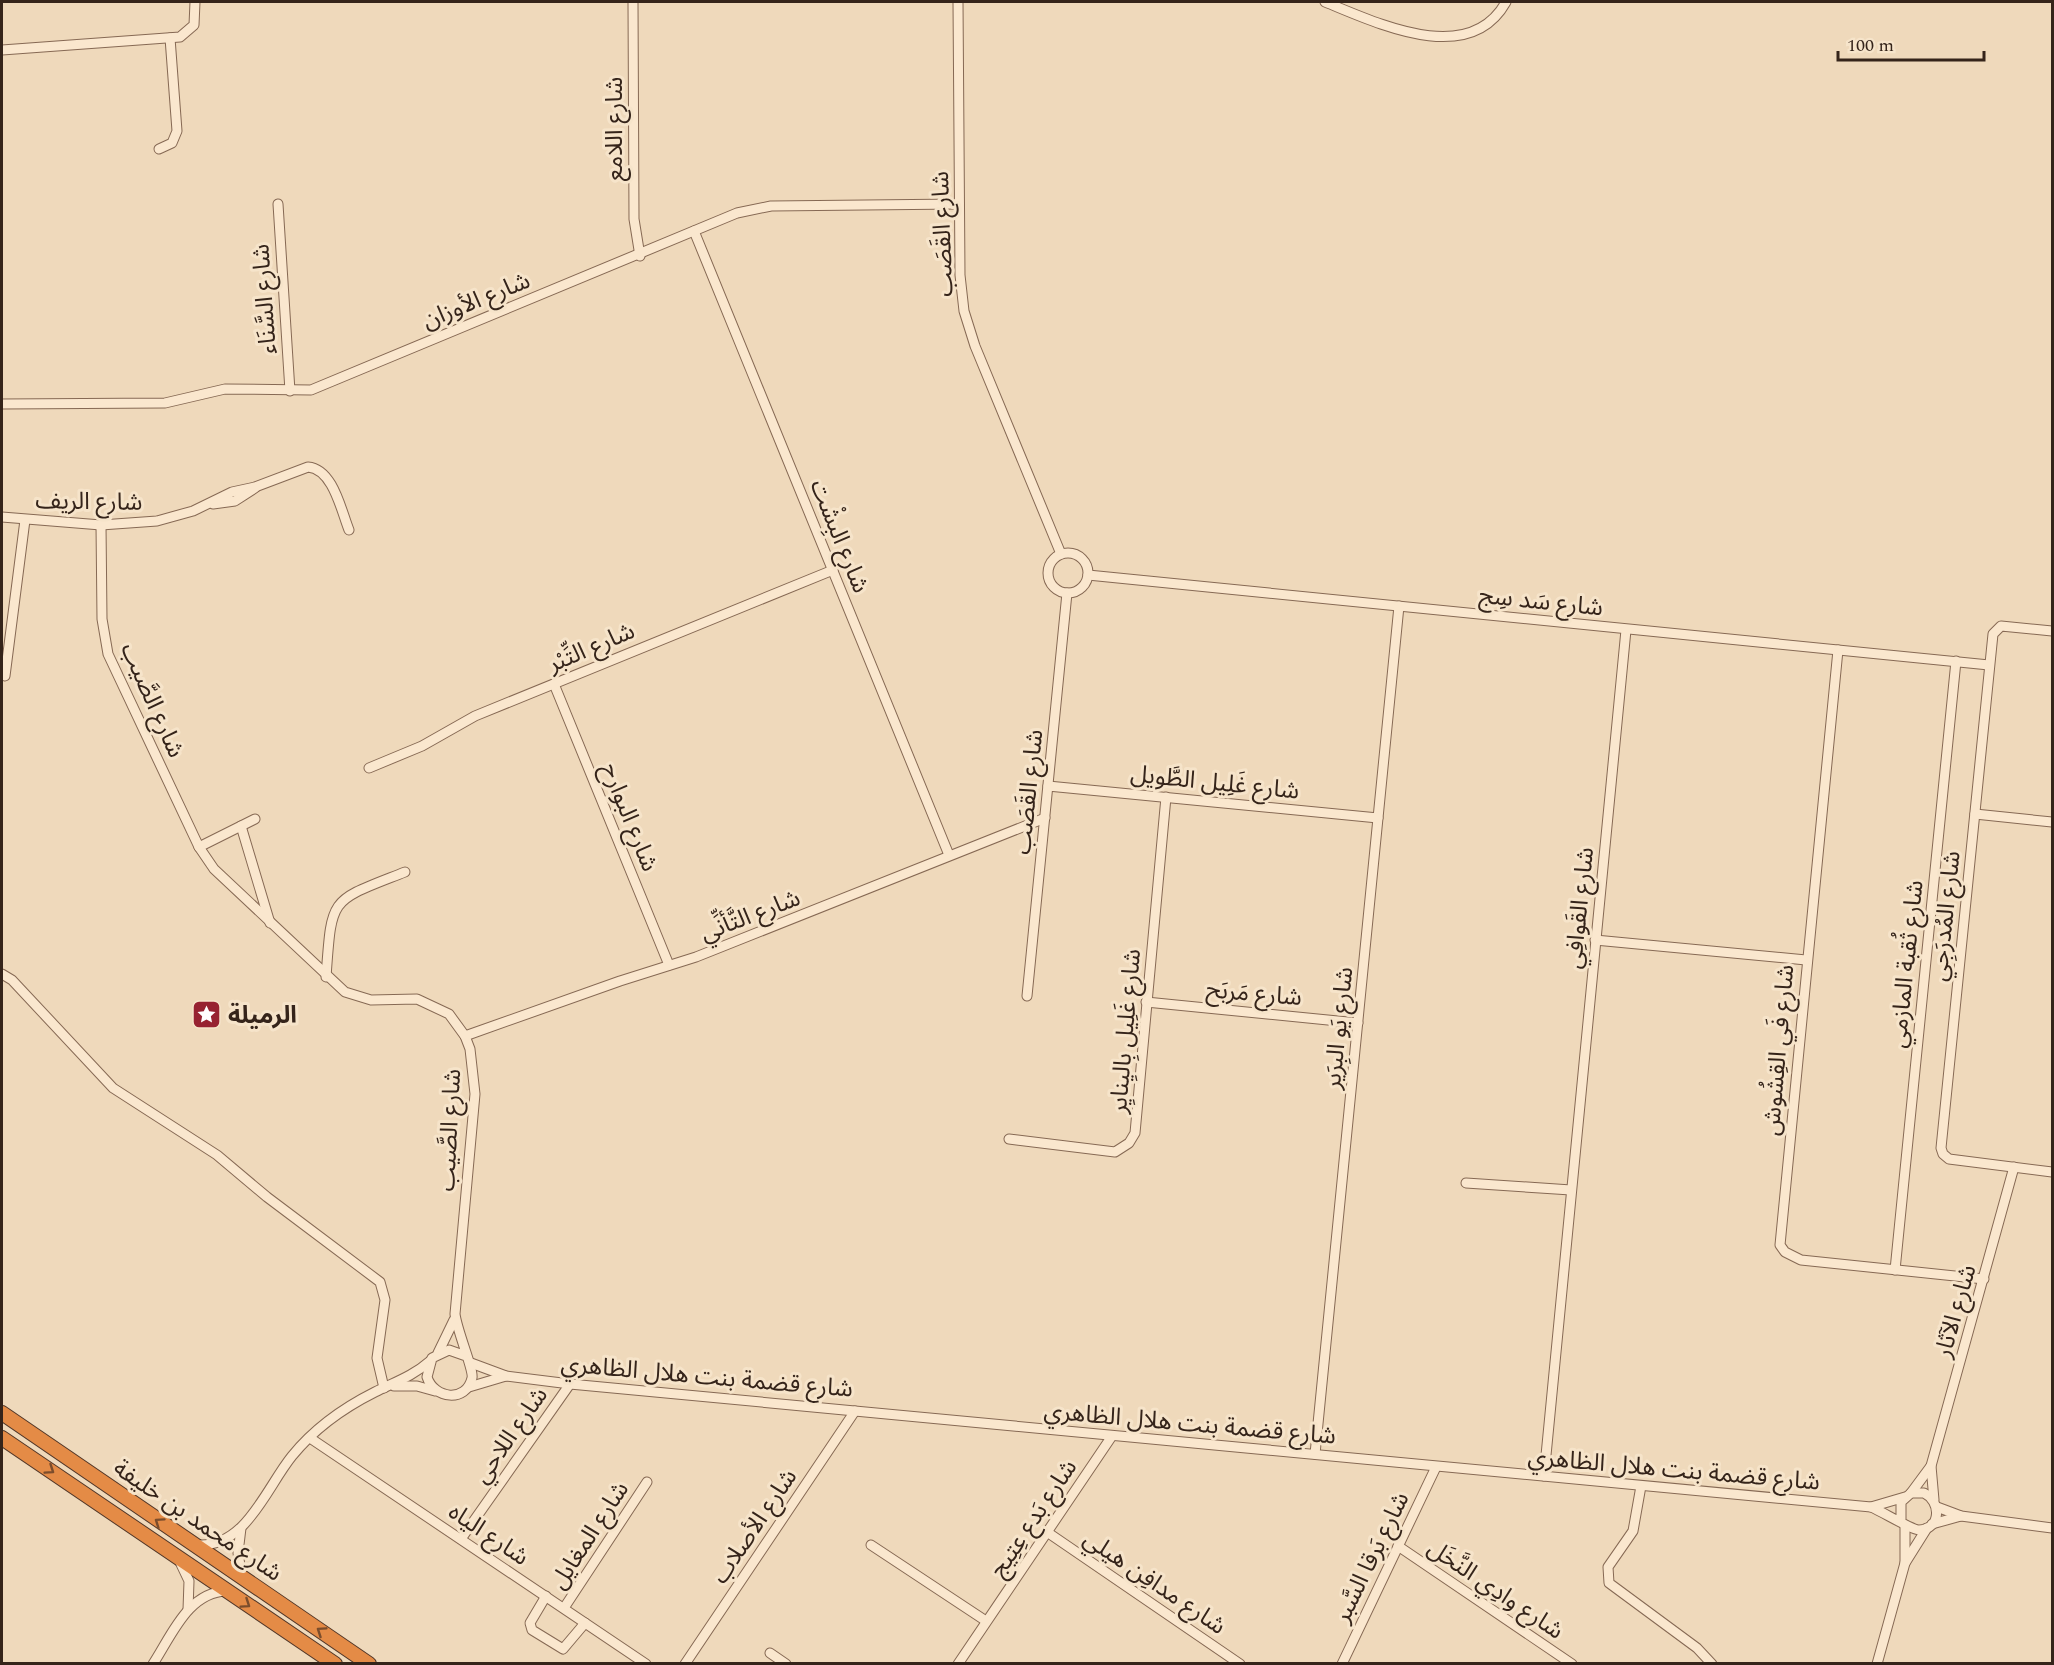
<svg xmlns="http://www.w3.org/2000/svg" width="2054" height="1665" font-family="Spectral,'Noto Sans Arabic',serif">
<rect width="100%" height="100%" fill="#efd9bb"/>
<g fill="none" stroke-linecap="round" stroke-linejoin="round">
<defs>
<g id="minor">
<path d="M633,2L634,219L640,256"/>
<path d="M958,2L960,275L964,311L975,346L1061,554"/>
<path d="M1325,2C1377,23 1469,68 1506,2"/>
<path d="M2,50L180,37L194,25L195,2"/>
<path d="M159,149L172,143L177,131L170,38"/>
<path d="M278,204L290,391"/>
<path d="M694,231L949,855"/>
<path d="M2,404L165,403L225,389L311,390L737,213L771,206L959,204"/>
<path d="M213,504L235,501L255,488"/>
<path d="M2,517L101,525L157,521L193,511L232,492L255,487L308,467C333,469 341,510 349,530"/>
<path d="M101,525L102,619L108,654L199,847L214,869L345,992L371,1000L417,999L449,1014L465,1036L470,1049L475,1094L455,1314C457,1331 474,1370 472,1378C466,1403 434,1399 427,1377L432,1358L449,1350L466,1356"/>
<circle cx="1068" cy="573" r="20"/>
<path d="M1088,575L1989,665"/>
<path d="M2052,631L2001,626L1993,634L1941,1148L1943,1154L1949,1159L2052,1172"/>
<path d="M1838,650L1780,1245L1785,1252L1801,1260L1984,1279"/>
<path d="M5,676L25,520"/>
<path d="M554,684L669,965"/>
<path d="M369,768L422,746L475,716L833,570"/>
<path d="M1048,786L1378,818"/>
<path d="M1975,814L2052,822"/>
<path d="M241,826L270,923"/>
<path d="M199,847L255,819"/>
<path d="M1595,940L1806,960"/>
<path d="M2,974L12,980L113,1088L217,1155L267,1197L380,1282L385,1300L377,1358L384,1388"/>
<path d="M326,977C332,895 329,902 405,872"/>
<path d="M1027,996L1067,593"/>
<path d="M1146,1002L1358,1023"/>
<path d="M465,1036L620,981L696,957L1045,818"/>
<path d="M1009,1139L1115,1152L1129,1143L1135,1133L1166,797"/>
<path d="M1466,1183L1571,1190"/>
<path d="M1895,1270L1956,661"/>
<path d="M438,1353L454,1320"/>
<path d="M471,1363L506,1376L570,1384L1871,1507C1881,1511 1912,1530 1919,1530C1942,1529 1941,1501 1924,1493H1911L1901,1502V1520"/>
<path d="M394,1386H417L435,1391"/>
<path d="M469,1387L506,1376"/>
<path d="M310,1438L646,1664"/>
<path d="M1315,1454L1399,606"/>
<path d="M1544,1476L1626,630"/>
<path d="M1641,1486L1633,1531L1608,1567L1609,1583L1697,1648L1712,1664"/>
<path d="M1911,1493L1931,1466"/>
<path d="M1934,1500L1931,1466L2014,1167"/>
<path d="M1871,1507L1905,1497"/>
<path d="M1937,1507L1961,1516L2052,1528"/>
<path d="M1932,1524L1961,1516"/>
<path d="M241,1528L238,1553L242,1578"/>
<path d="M1047,1532L1240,1664"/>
<path d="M461,1539L570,1384"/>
<path d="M197,1545C246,1548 266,1488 292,1456C314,1429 343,1408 375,1392C395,1382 413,1376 430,1361"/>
<path d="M871,1545L986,1621"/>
<path d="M1398,1546L1572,1664"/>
<path d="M179,1560L189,1581L188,1610"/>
<path d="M1905,1563L1927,1528"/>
<path d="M546,1596L530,1623L532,1630L563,1649L585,1623"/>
<path d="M564,1608L647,1482"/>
<path d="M770,1653L786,1664"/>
<path d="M153,1664C172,1635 188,1592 227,1591"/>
<path d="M685,1664L855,1411"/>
<path d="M958,1664L1112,1436"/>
<path d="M1342,1664L1436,1467"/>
<path d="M1877,1664L1905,1563V1525"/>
</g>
<g id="highway">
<path d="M2,1413L369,1664"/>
<path d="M2,1438L335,1664"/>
</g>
</defs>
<!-- minor casing -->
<use href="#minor" stroke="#866954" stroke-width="11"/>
<!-- highway casing -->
<use href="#highway" stroke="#533829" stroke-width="16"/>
<!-- minor -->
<use href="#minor" stroke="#fae7ce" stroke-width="9"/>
<!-- highway -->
<use href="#highway" stroke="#e48b46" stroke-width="14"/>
</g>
<!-- one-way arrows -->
<defs><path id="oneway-chevron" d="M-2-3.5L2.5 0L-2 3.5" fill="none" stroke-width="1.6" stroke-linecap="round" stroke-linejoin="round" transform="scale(1.5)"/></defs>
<g stroke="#7b4d2c">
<use href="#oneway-chevron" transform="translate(50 1470) rotate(34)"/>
<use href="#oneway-chevron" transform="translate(159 1522) rotate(-145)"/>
<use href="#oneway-chevron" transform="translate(246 1604) rotate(34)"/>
<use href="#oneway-chevron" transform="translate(321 1631) rotate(-146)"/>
</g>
<!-- icons -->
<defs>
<symbol id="sight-square" viewBox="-11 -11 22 22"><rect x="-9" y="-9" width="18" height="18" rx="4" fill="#972231" stroke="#f6e4ca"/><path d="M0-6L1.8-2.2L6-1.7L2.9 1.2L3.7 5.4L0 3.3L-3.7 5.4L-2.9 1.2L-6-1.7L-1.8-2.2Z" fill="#fff"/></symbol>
</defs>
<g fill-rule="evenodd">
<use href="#sight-square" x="190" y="998" width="33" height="33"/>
</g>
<g text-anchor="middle" stroke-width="6" stroke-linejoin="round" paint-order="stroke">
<!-- street labels -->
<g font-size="24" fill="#35241a" stroke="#f6e4ca">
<text transform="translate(614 129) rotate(-90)" y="8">شارع اللامع</text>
<text transform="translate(942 234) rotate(-92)" y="8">شارع القَصَب</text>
<text transform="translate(264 299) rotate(-94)" y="8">شارع السَّنَاء</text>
<text transform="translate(476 300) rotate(-22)" y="8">شارع الأوزان</text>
<text transform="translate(89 501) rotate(1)" y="8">شارع الريف</text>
<text transform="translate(840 536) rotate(68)" y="8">شارع البِشْت</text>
<text transform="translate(1541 601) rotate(6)" y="8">شارع سَد سِج</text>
<text transform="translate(591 647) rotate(-23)" y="8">شارع التِّبْر</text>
<text transform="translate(153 700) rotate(66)" y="8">شارع الصَّيب</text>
<text transform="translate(1215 782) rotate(6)" y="8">شارع غَلِيل الطَّويل</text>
<text transform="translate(1028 792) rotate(-84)" y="8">شارع القَصَب</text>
<text transform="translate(630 817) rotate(68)" y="8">شارع البوارح</text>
<text transform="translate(1579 908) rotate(-84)" y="8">شارع القَوافِي</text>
<text transform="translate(750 915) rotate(-21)" y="8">شارع التَّأنِّي</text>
<text transform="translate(1945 916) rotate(-84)" y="8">شارع المُدرَجِي</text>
<text transform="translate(1906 964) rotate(-84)" y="8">شارع ثُقبة المازمي</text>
<text transform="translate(1254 993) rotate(5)" y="8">شارع مَربَح</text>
<text transform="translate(1338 1028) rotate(-84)" y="8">شارع يَو البِرَير</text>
<text transform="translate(1125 1031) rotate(-85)" y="8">شارع غَلِيل بِاليِنايِر</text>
<text transform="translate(1778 1050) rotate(-85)" y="8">شارع فَي القِشُوش</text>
<text transform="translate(449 1130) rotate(-87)" y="8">شارع الصَّيب</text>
<text transform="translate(1955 1311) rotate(-74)" y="8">شارع الآثار</text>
<text transform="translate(707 1376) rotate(5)" y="8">شارع قضمة بنت هلال الظاهري</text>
<text transform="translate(1190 1423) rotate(5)" y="8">شارع قضمة بنت هلال الظاهري</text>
<text transform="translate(510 1435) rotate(-55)" y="8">شارع اللاحي</text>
<text transform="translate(1674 1469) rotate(5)" y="8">شارع قضمة بنت هلال الظاهري</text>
<text transform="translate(1033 1518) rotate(-56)" y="8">شارع بَدع عِتِيج</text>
<text transform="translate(198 1520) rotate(34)" y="8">شارع محمد بن خليفة</text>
<text transform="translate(754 1526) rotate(-56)" y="8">شارع الأصلاب</text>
<text transform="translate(489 1534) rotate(34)" y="8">شارع الياه</text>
<text transform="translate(589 1535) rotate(-57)" y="8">شارع المغايل</text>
<text transform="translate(1371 1557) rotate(-64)" y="8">شارع بَرقا السَّبر</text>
<text transform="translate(1155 1582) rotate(34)" y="8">شارع مدافِن هيلي</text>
<text transform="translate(1496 1589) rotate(34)" y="8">شارع وادِي النَّخَل</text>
</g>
<!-- poi labels -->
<g font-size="24" font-weight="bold" fill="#35241a" stroke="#f6e4ca" text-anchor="start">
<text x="228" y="1023">الرميلة</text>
</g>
</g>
<!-- border -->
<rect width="2054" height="1665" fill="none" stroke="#35241a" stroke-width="6"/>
<!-- scale -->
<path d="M1838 51v9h146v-9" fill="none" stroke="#35241a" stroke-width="3"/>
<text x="1847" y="51" font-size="18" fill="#35241a" stroke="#f6e4ca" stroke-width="4.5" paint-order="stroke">100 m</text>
</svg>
